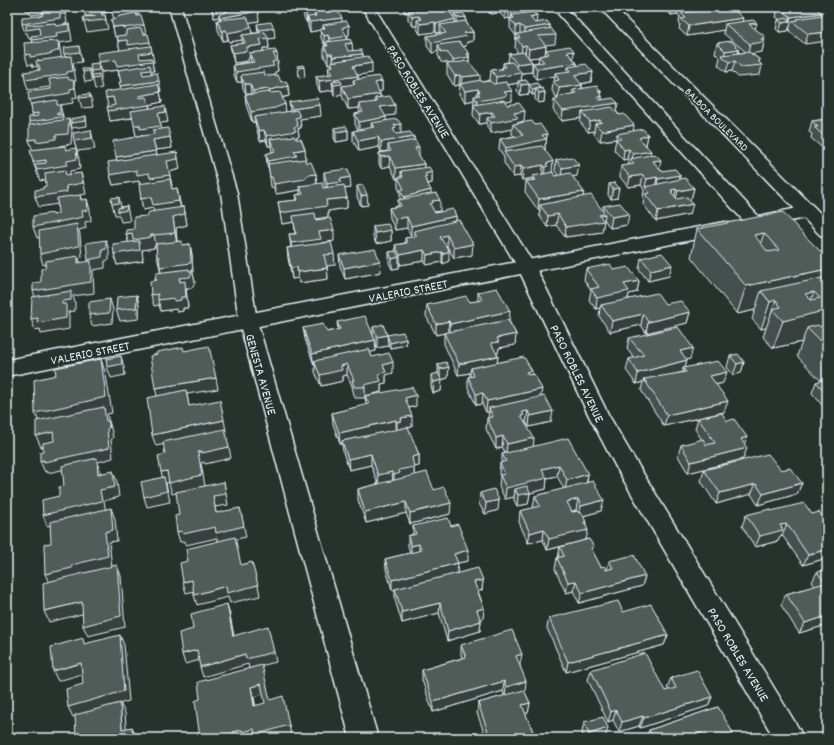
<svg xmlns="http://www.w3.org/2000/svg" width="834" height="745" font-family="Dekko,sans-serif">
<rect width="100%" height="100%" fill="#26332d"/>
<filter id="ink" filterUnits="userSpaceOnUse"><feTurbulence type="fractalNoise" baseFrequency=".025" numOctaves="2"/><feDisplacementMap in="SourceGraphic" scale="8" xChannelSelector="R" yChannelSelector="G"/><feConvolveMatrix kernelMatrix="1 2 1 2 8 2 1 2 1" color-interpolation-filters="sRGB"/></filter>
<g filter="url(#ink)">
<g fill="none" stroke-linecap="round" stroke-linejoin="round">
<defs>
<g id="minor">
<path d="M169,7H181L237,193L257,321L378,738H350L239,321L221,193Z"/>
<path d="M362,7H374L535,266L608,414L632,455L799,729L803,738H774L616,467L588,414L517,266Z"/>
<path d="M552,7H565L761,219L763,223L761,227L755,228L749,227Z"/>
</g>
<g id="tertiary">
<path d="M808,206L815,208L817,212L815,216L756,228L749,226L747,222L749,218Z"/>
<path d="M725,222L732,224L734,228L732,232L7,376V360Z"/>
</g>
<path id="primary" d="M599,7H614L827,220V237L820,235Z"/>
</defs>
<!-- minor casing -->
<use href="#minor" stroke="#e8f1f8" stroke-width="3"/>
<!-- tertiary casing -->
<use href="#tertiary" stroke="#e8f1f8" stroke-width="3"/>
<!-- primary casing -->
<use href="#primary" stroke="#e8f1f8" stroke-width="3"/>
<!-- minor -->
<use href="#minor" fill="#26332d" fill-rule="evenodd"/>
<!-- tertiary -->
<use href="#tertiary" fill="#26332d" fill-rule="evenodd"/>
<!-- primary -->
<use href="#primary" fill="#26332d" fill-rule="evenodd"/>
</g>
<!-- wall -->
<g fill="#454f4d" stroke="#e8f1f8" fill-rule="evenodd">
<path d="M102,7H136L138,16L146,34L154,62H152L154,71H151L161,91H160L162,102L149,105L150,108L168,122L161,123L160,125L161,129L170,137L172,148L156,150L157,155L180,169L169,172L172,186H171L172,189L177,188L181,207H184L187,225L176,228L177,242L182,245L190,244L192,255L193,274L195,282L192,288H186L188,308H183V311L177,312L176,309L161,311L159,305L154,306L151,295L155,279L161,273L157,257L156,245L154,246V248L142,250L143,261L117,265L114,254L128,242L134,229L147,216L154,211L153,208L143,210L141,199L139,181L113,185L110,175L117,161L116,157L142,136V135L136,136L133,118L110,121L108,106L121,90V82L118,70L102,72L120,50L117,37H115L113,27L114,18L112,12L104,13Z"/>
<path d="M211,7H256L259,21L249,22L252,33H258L257,24L275,38L268,39L269,48H263V51L278,63H277L278,71L275,72V75L281,82L288,86L289,96L282,98L285,104V112L290,111L289,102L321,116L300,119L301,128H298L299,136L296,137V139L306,160H305L306,163L316,174L317,184L323,188H326L324,183V172L351,188L344,189L347,198V208L328,211V217L316,218L334,241L321,243L334,254L335,265L327,266L328,279L299,283L298,278L292,279L288,258L287,248L291,247L289,234H295L294,222L282,224L278,202L297,200L296,195L300,194V190L276,194L273,187H271L269,170L267,165L266,154L272,152L271,146H268L266,140L260,141L256,127L255,122H252L246,105L245,95L251,94H246L243,88L242,82H237L234,75L233,65L251,62L250,57H249L248,61L234,63L232,55L230,45L243,44L242,40L229,42L228,40L223,41L218,30L217,20H220L219,17L214,18Z"/>
<path d="M305,7H334V11L342,22L349,25V35L347,36L348,39L353,51L363,54V57L372,73L358,75V79L382,81V91L379,92L381,97L395,115L385,116L386,121L401,134L414,137V141L419,156L424,164V167L432,172V183L428,184L431,194L440,211H434L435,213L456,216V221L472,255L454,258L447,246H446L449,261L443,264L442,262L426,265L424,261L400,265L399,263V268L392,269L389,263V252L396,251L395,245L405,243V238L414,237H411L407,228L395,230L390,218L389,208L398,206V200H400V192L398,188V179H396L390,166L381,168L379,164V153L388,151L381,152L379,147L359,151L353,141V131L358,130L355,124V114L360,113L359,108L348,109L342,96V94L334,96L333,90L320,92L317,86L316,76L329,75L328,67H331V64H328L324,56V46H326V45L325,46L321,38L320,30L310,32L308,27V23H307L304,18L303,8H305Z"/>
<path d="M402,7H429V8L436,7H471V10L467,11L465,8V9L458,10L456,8V12L450,13L454,18V14L466,17V22L473,32V41L467,42L466,46L463,47L469,53V62L480,80L482,82L490,80L491,70L502,69V67H503V63L508,62L509,54L518,53L515,48L516,35V36L510,28V20L509,18L505,19L500,13L490,14L487,9V7H534V9L528,10V12L536,23L550,25V28L556,35L555,44L545,45L546,46L545,55L546,50L573,58L577,63V66L593,72L591,82L582,84V88L601,91V94L602,96V100L618,103L616,111L634,131L648,135L646,145L650,155L661,171L680,175V179L694,188L691,199H689L690,214L656,221L643,204L644,199L643,197L644,190L641,185L628,187L620,177L621,166L629,165V162L627,159L623,160L614,150L616,139L600,141L594,134V131L588,132L580,122L581,118L562,121L553,110L554,100H557V98L552,91L553,81H554L555,76L536,79L532,73L533,63L538,62L539,57L529,58L532,62V72L522,73L521,81L529,85L540,88L545,92L544,102L538,103L535,99V94L532,95L529,90V94L520,95L517,91L518,83L508,85L512,101L506,102V103L524,121L517,123L535,125L547,134L546,144H545V149L552,172L550,173L555,176L558,175L555,171L556,160L577,176L572,177L584,192L583,197L603,211V206L627,225L610,228L604,219L602,232L565,237L556,225L547,227L539,215L540,210H538L525,192L526,181L533,180V178L522,180L520,176L513,177L504,163V157L499,149L500,139L514,136L512,134V129L491,133L487,128V123L479,124L473,115L474,100L465,102L459,94L460,85L454,86L447,74V64H449L448,63L441,62L438,55V51L432,53L427,46V36L440,34V32L436,33L435,32L420,34L417,29V26H413L408,20V12L405,13Z"/>
<path d="M664,7H721V8L755,29L765,38L764,41V42L762,52L751,53L760,60L759,62L762,65L760,75L738,77L732,71L726,72L718,65L720,58L715,53L717,43L739,49L738,53L746,52L723,33L724,30L687,36L679,29L680,24L679,23L680,16L677,14L671,15L664,8Z"/>
<path d="M778,7L822,13V15L805,44L789,31L790,26L788,31L779,32L776,29L778,20L779,19L776,17Z"/>
<path d="M827,119V152L811,138L812,134L809,132L812,121Z"/>
<path d="M334,128L348,130V140L336,142L334,138Z"/>
<path d="M615,183L617,198L611,199L608,195L609,184Z"/>
<path d="M357,186L368,205L361,206L357,197Z"/>
<path d="M373,226L391,230V241L376,244L373,237Z"/>
<path d="M697,229L802,233L827,258V411L812,393L816,382L821,381L797,356L802,342L773,348L763,337L766,328L761,329L752,319L755,310L737,314L691,257Z"/>
<path d="M339,255L381,272L345,279L340,266Z"/>
<path d="M641,258L669,276L648,281L639,269Z"/>
<path d="M586,269L614,270L639,281L637,292L629,294L628,299L665,304L690,312L687,323L646,333L641,325L610,332L599,316L600,308L596,309L589,300L591,290L584,280Z"/>
<path d="M478,292L509,321L516,334L515,345L499,348L498,353H496L498,356L497,363L532,371L531,374L551,422L529,427L526,422H525L533,447L588,474L587,483L601,511L583,516L586,525V540L601,567L606,570L607,569L609,561L645,576L642,586L579,603L573,591L566,593L555,569L557,558H558L560,547L564,546L547,550L543,540L528,543L519,522L520,511L534,508L533,507L535,496L564,489L557,476L547,478L546,489L530,493L528,504L517,506L514,500V497L505,499L499,486L500,476L499,474L500,463L502,462V454H506L502,447L496,449L486,429L487,418H488L489,412H486L482,404L476,405L468,388V377H470V373L458,375L444,344V333L448,332L436,335L426,316L427,305L470,302L478,301ZM576,510V511L572,512L571,511Z"/>
<path d="M137,295L139,306V319L120,321L116,310Z"/>
<path d="M337,322L373,335V327L387,335L406,339V345L390,348L387,342L388,346L377,348L375,343L376,351L370,352L372,357L393,373L386,375V383L381,384V392L365,396V398H355L353,391L352,386L347,375L343,376V381L321,386L315,372V365H314L305,339L303,328L327,332L338,330Z"/>
<path d="M629,338L690,359L687,360L685,368L723,383L716,385L724,412L664,426L641,390L643,382L636,384L626,370L629,359L634,358L627,349Z"/>
<path d="M730,356L744,362L741,373L733,375L727,367Z"/>
<path d="M438,364L448,378L441,380V391L433,393L431,386V375L438,374Z"/>
<path d="M365,396L416,406L409,408L412,427L408,428L419,455V466L414,467V475L434,490L450,514L410,524L406,513L366,523L358,500V489L378,484L371,465L349,470L343,452L342,444H340L333,424L332,413L366,405Z"/>
<path d="M698,418L744,444L743,459L688,473L678,456L681,445L702,440L695,429Z"/>
<path d="M704,470H781L802,483L797,494L758,505L751,494L716,504L701,481Z"/>
<path d="M480,493L498,510L485,514L479,504Z"/>
<path d="M771,511L812,514L827,522V558L803,565L782,535H781L778,541L755,547L742,526L746,515Z"/>
<path d="M413,526H451L468,561L457,563V574L483,580L482,590L478,591L484,608L483,619L480,620L481,621L480,631L447,641L439,613L402,623L395,600V590H392L386,569L385,559L410,553L408,546V536L413,534Z"/>
<path d="M827,569V625L799,633L781,605L786,594L815,586L812,582L817,572Z"/>
<path d="M623,612L668,635L664,645L566,672L547,628L549,618Z"/>
<path d="M461,645L520,664V665L524,691L530,703L528,713H525L534,734V738H475L485,735L477,713L478,703L504,696L503,691L433,712L422,680V670L462,658L461,655Z"/>
<path d="M591,670L665,691L669,690L667,688L671,678L712,697L708,706L640,728L639,726L619,732L613,720L608,722L588,680Z"/>
<path d="M718,707L730,738H646L649,730Z"/>
<path d="M584,722L605,738H584L582,732Z"/>
</g>
<!-- shaded-wall -->
<g fill="#38403e" stroke="#e8f1f8">
<path d="M25,7H59L61,14L64,7L66,16L67,23L63,24V27L69,24L71,34L72,41L59,43L62,60L40,75L37,66L33,67L32,64L28,65L25,55L34,50L31,40L42,38L29,39L27,33H25L22,24L47,13L31,15L29,10L26,11Z"/>
<path d="M101,7L104,20L105,15L108,29L87,32L84,22Z"/>
<path d="M102,7L137,8L139,17L114,20L112,12L104,13Z"/>
<path d="M216,7H225L227,16L219,14V17L214,18L212,8Z"/>
<path d="M306,7H334V11L314,12L315,21L342,18V27L325,28L323,25V30L320,29V30L310,32V22L307,17L308,23H307L306,14L307,13Z"/>
<path d="M405,7H410V12L408,11V12L405,13Z"/>
<path d="M412,7H429V12L412,14Z"/>
<path d="M443,7H456V12L443,14Z"/>
<path d="M458,7H465V9L458,10Z"/>
<path d="M467,7H471V10L467,11Z"/>
<path d="M491,7H501L500,13L490,14Z"/>
<path d="M521,7H534V9L528,10L527,19L514,18L512,15L511,20L512,12Z"/>
<path d="M672,7H678L677,14L671,15Z"/>
<path d="M698,7H721L720,12L683,15L685,9Z"/>
<path d="M759,7H775L759,9Z"/>
<path d="M505,9H509V18L505,19Z"/>
<path d="M258,11L259,21L222,27L220,18Z"/>
<path d="M822,13L820,22L798,20L797,19L796,24L792,21L788,31L779,32L782,23L789,22L791,17Z"/>
<path d="M537,15L536,25L530,17Z"/>
<path d="M419,16V22L417,20V26H413L412,17Z"/>
<path d="M466,17V26L457,28V18Z"/>
<path d="M743,18L741,27L725,24L724,30L687,36L689,26Z"/>
<path d="M455,19V29L440,25V32L436,33V24Z"/>
<path d="M435,22V32L420,34V24Z"/>
<path d="M757,23L754,32L749,24Z"/>
<path d="M144,25L146,34L115,37L113,27Z"/>
<path d="M349,25V35L345,37L347,36L348,44L352,43L353,53L331,49L330,39L342,28Z"/>
<path d="M520,25V35L517,34L516,35V36V26Z"/>
<path d="M550,25L549,35L538,36L524,38L525,29Z"/>
<path d="M251,26L252,36L242,35V40L229,42L227,33Z"/>
<path d="M274,28L275,38L268,39L269,48H263V55L249,53L250,57H249L248,61L234,63L233,53L247,47L261,45L259,30Z"/>
<path d="M226,30L228,40L223,41L222,31Z"/>
<path d="M473,32V41L467,42L466,46L441,51L438,45V51L432,53V43L464,33Z"/>
<path d="M827,32V41L805,44L808,34Z"/>
<path d="M328,35L329,45L326,42V45L325,46L324,36Z"/>
<path d="M765,38L764,42L762,52L748,54L750,44L761,39Z"/>
<path d="M127,40L150,42L154,62H152L154,71H151L153,80L118,70L119,76L118,70L102,72L99,62L120,51L118,41Z"/>
<path d="M526,45L525,55L521,56L522,46Z"/>
<path d="M79,46L82,62L73,63L76,81H74L77,98L72,99L73,103L60,105L65,124L32,132L29,122L34,121L32,114L38,113L57,118L32,110L29,100L70,89V84L28,90L25,80L67,64L64,54Z"/>
<path d="M546,46L545,56H539V57L528,58L529,49Z"/>
<path d="M739,49L737,58H724L725,51Z"/>
<path d="M574,51L573,61L567,52Z"/>
<path d="M273,53H277L278,63H277L278,71L275,72V76L243,81L241,77L242,82H237L236,72L272,62Z"/>
<path d="M469,53V67L453,70V60L467,54Z"/>
<path d="M328,54H332V64L331,62V64H328Z"/>
<path d="M363,54L364,64L334,67L333,57Z"/>
<path d="M735,61L732,71L726,72L729,62Z"/>
<path d="M532,62V72L522,73L521,83L518,81V83L495,87L496,77L516,73L517,64Z"/>
<path d="M98,63L101,73V80H100L102,88L95,89L91,71Z"/>
<path d="M372,63V73L353,76V66Z"/>
<path d="M577,63L576,73L571,71L568,67L567,74L555,73V76L536,79L537,69Z"/>
<path d="M304,67L305,77L299,78L298,68Z"/>
<path d="M89,69L92,81L85,82L83,72Z"/>
<path d="M593,72L591,82L573,85L574,75Z"/>
<path d="M460,75L459,85L454,86L455,76Z"/>
<path d="M480,75V85L461,86L462,77Z"/>
<path d="M358,76V86L355,84L353,80L354,86H342V94L334,96V85L332,82L333,90L320,92L319,81Z"/>
<path d="M159,81L161,91L122,96L120,86Z"/>
<path d="M382,81V91L375,93V83Z"/>
<path d="M245,84H250L251,94H246Z"/>
<path d="M529,84V94L520,95L521,85Z"/>
<path d="M582,85L581,95L576,93L573,90L572,96L558,99L559,88Z"/>
<path d="M288,86L289,96L270,100L269,90Z"/>
<path d="M269,89L270,99L254,101L253,91Z"/>
<path d="M478,89V93L477,92V100L474,96V100L465,102V91Z"/>
<path d="M536,89L535,94L532,95L533,90Z"/>
<path d="M512,91V101L506,102V106L477,110V101L504,92Z"/>
<path d="M598,91H601L600,97L602,96L601,105L618,103L616,113L582,112L581,118L562,121L563,111Z"/>
<path d="M160,92L162,102L149,105L151,115L110,121L108,111L139,96Z"/>
<path d="M545,92L544,102L538,103L539,93Z"/>
<path d="M90,94L93,107L82,108L79,98Z"/>
<path d="M380,94L381,104L375,98V105L359,104V108L348,109V99Z"/>
<path d="M113,97L116,107L109,108L106,98Z"/>
<path d="M285,104L286,114L254,117L255,122H252L251,112Z"/>
<path d="M320,105L321,116L300,119L301,128H298L299,136L296,137L297,142L270,139L271,146H268L267,136L293,120L292,109Z"/>
<path d="M395,105V115L380,117V107Z"/>
<path d="M525,111L524,121L517,123V128L513,124L512,129L491,133V123L514,113Z"/>
<path d="M166,112L168,122L161,123L160,125L158,115L159,113Z"/>
<path d="M492,112L491,122L487,118V123L479,124L480,114Z"/>
<path d="M86,116L87,126L72,128L71,123Z"/>
<path d="M386,117V128L374,127L371,123L372,130L359,132V122Z"/>
<path d="M69,119L72,130L71,144L59,146V150L33,151L29,140L56,135Z"/>
<path d="M600,120L599,128L595,124L594,131L588,132L590,122Z"/>
<path d="M401,124V134L396,135L393,129L394,125Z"/>
<path d="M134,125H140L161,126L163,136L143,139L142,135L136,136Z"/>
<path d="M634,125L633,136L617,134L616,139L600,141L602,131Z"/>
<path d="M91,130L95,149L77,151L74,141Z"/>
<path d="M264,130L266,140L260,141L259,131Z"/>
<path d="M348,130V140L336,142V132Z"/>
<path d="M547,134L546,144H545V150L506,154V148L542,135Z"/>
<path d="M648,135L646,145L639,138Z"/>
<path d="M170,137L172,148L156,150L153,140Z"/>
<path d="M378,137L379,147L359,151L358,141Z"/>
<path d="M414,137V148L388,145V151L381,152V142Z"/>
<path d="M419,147V158L415,148Z"/>
<path d="M76,148L79,159L80,169L70,171V176L40,181L33,162L46,160L67,161Z"/>
<path d="M305,149L306,160L297,161L269,171L268,161L294,151Z"/>
<path d="M629,149L627,159L623,160L624,150Z"/>
<path d="M156,151L158,162L119,168L116,157Z"/>
<path d="M651,151L649,161H632L633,154Z"/>
<path d="M177,152L180,169L169,172L172,186L140,185L139,181L113,185L110,175L167,161Z"/>
<path d="M389,156L390,166L381,168V157Z"/>
<path d="M661,160L659,171L653,161Z"/>
<path d="M553,161L552,172L547,174L544,177L545,167L546,164Z"/>
<path d="M424,164V174L401,171V178L398,177V179H396V168Z"/>
<path d="M543,165L542,176H533V178L522,180L523,169Z"/>
<path d="M579,165L577,176L561,179L562,168Z"/>
<path d="M521,166L520,176L513,177L514,167Z"/>
<path d="M432,172V183L427,184L424,177L425,174Z"/>
<path d="M81,173L84,184L86,194L80,195L83,205L70,202L39,207L35,197L66,186Z"/>
<path d="M316,174L317,185L299,186L300,190L276,194L274,184L308,175Z"/>
<path d="M643,175L641,185L628,187L630,177Z"/>
<path d="M680,175L678,185L656,190L658,179Z"/>
<path d="M350,177L351,188L341,189L328,195L327,184L340,179Z"/>
<path d="M657,177L655,188L645,187L647,179Z"/>
<path d="M619,188L617,198L611,199L613,189Z"/>
<path d="M694,188L691,199L675,202L678,191Z"/>
<path d="M676,189L674,200H671V190Z"/>
<path d="M431,190V201L404,207V197Z"/>
<path d="M584,192L582,202L540,205V210H538L539,199Z"/>
<path d="M367,195L368,205L361,206V196Z"/>
<path d="M119,197L121,207L127,206L130,221L121,222L119,215H115L112,204Z"/>
<path d="M151,197L179,201L182,212L155,216L153,208L143,210L141,199Z"/>
<path d="M347,198V208L328,211V217L282,224L280,213L326,200Z"/>
<path d="M87,199L90,210L91,221L85,222L86,228L79,230L80,235L82,257L79,258L82,267L78,263V258L43,265L40,254L78,230L37,238L33,227L53,215V213L56,223L82,211Z"/>
<path d="M440,200V211L433,212L430,204L432,201Z"/>
<path d="M693,204L690,214L656,221L658,211Z"/>
<path d="M184,207L187,225L176,228L177,244L175,233L173,217Z"/>
<path d="M558,214L556,225L547,227L548,216Z"/>
<path d="M605,214L602,232L565,237L566,227L599,215Z"/>
<path d="M629,214L627,225L610,228L612,217Z"/>
<path d="M456,216V227L414,231V236L411,237V226Z"/>
<path d="M407,217V228L395,230V219Z"/>
<path d="M334,230V241L321,243L322,249L292,253L291,243L319,232Z"/>
<path d="M391,230V241L376,244L375,233Z"/>
<path d="M132,233L151,235H154L156,245L154,246V248L142,250L143,261L117,265L114,254L129,245L126,234Z"/>
<path d="M764,233L755,261L754,235Z"/>
<path d="M447,235V246L440,247V237Z"/>
<path d="M106,240L109,250V260L105,261V268L93,270L94,293L73,296L75,302V311L68,312L69,315V329L41,334L40,329L35,330L31,319L37,302L33,291L91,269L88,260L102,250Z"/>
<path d="M190,244L192,255L193,274L195,282L192,288H186L188,308H183V311L177,312L176,309L161,311L158,300L180,282L179,278H162L160,267Z"/>
<path d="M473,244L472,255L454,258V248Z"/>
<path d="M424,250V261L400,265V255Z"/>
<path d="M449,251V261L443,264V254Z"/>
<path d="M442,252V262L426,265L427,255Z"/>
<path d="M399,257V268L392,269V259Z"/>
<path d="M380,261L381,272L345,279L344,268Z"/>
<path d="M672,265L669,276L648,281L651,270Z"/>
<path d="M297,267L298,278L292,279L291,268Z"/>
<path d="M327,268L328,279L299,283L298,272Z"/>
<path d="M827,269V291L814,292L805,315L827,310V336L807,328L802,342L773,348L783,321L797,317L776,300L766,328L761,329L770,302L761,291L755,310L737,314L746,286Z"/>
<path d="M639,281L637,292L629,294L627,302L601,305L600,308L596,309L597,298L624,284Z"/>
<path d="M137,295L139,306V319L136,308Z"/>
<path d="M110,299L113,310L112,323L92,326L89,315Z"/>
<path d="M510,311L509,322L450,335V324Z"/>
<path d="M690,312L687,323L646,333L648,322Z"/>
<path d="M643,314L641,325L610,332L612,321Z"/>
<path d="M449,321L448,332L436,335V324Z"/>
<path d="M516,334L515,345L499,348L498,353L490,354L491,343L497,338Z"/>
<path d="M387,335L388,346L377,348V337Z"/>
<path d="M406,339V345L390,348V343Z"/>
<path d="M375,340L376,351L316,364L314,361L315,365H314L312,354Z"/>
<path d="M693,348L690,359L678,362L680,351Z"/>
<path d="M121,356L124,367L125,375L111,378L107,367Z"/>
<path d="M498,356L497,367L471,368L470,373L458,375L459,364Z"/>
<path d="M101,359L106,375L112,413L107,414L108,418L109,428V421L112,432L113,438L111,440L113,458L98,462L100,469L102,485L98,474L97,462L48,473L47,471L45,472L40,461L109,448L42,429L35,413Z"/>
<path d="M687,360L684,370L683,368V372L645,382L644,379L643,382L636,384L638,373Z"/>
<path d="M393,362V373L386,375V383L381,384V392L365,396V387L364,385L378,374L383,365Z"/>
<path d="M744,362L741,373L733,375L737,364Z"/>
<path d="M347,364V375L343,376V381L321,386L320,375L341,366Z"/>
<path d="M449,367L448,378L440,380V369Z"/>
<path d="M827,367V380L821,381Z"/>
<path d="M532,371L530,382L526,372Z"/>
<path d="M727,372L723,383L707,387L710,376Z"/>
<path d="M216,378L218,389L187,394L191,417L158,399L155,388Z"/>
<path d="M442,380L441,391L433,393L434,382Z"/>
<path d="M542,389L540,400L489,408V412H486L487,401Z"/>
<path d="M483,393L482,404L476,405V394Z"/>
<path d="M416,395V406L405,409V398Z"/>
<path d="M728,401L724,412L664,426L667,415Z"/>
<path d="M528,411L526,422L523,423L521,416L522,412Z"/>
<path d="M553,411L551,422L529,427L530,416Z"/>
<path d="M412,416V427L402,429L397,433V422L401,418Z"/>
<path d="M224,420L226,431L156,446L152,435Z"/>
<path d="M396,420V431L342,441V444H340L339,433Z"/>
<path d="M53,432L57,443L41,447L36,436Z"/>
<path d="M503,436L502,447L496,449V438Z"/>
<path d="M747,437L743,448L741,439Z"/>
<path d="M534,438L533,449L506,455L507,444Z"/>
<path d="M229,447L231,458L205,464L204,462L201,463L205,486L172,494L169,483L198,452Z"/>
<path d="M747,448L743,459L688,473L691,462Z"/>
<path d="M371,454V465L349,470L348,459Z"/>
<path d="M419,455V466L414,467V478L394,486V475L412,457Z"/>
<path d="M559,465L557,476L547,478L546,489L530,493L528,504L517,506L518,495L515,489L514,497L505,499L506,488L542,469Z"/>
<path d="M113,471L117,482L119,497L104,501L106,512L47,526L43,515L100,490Z"/>
<path d="M167,471L170,482L166,483L170,502L147,507L144,497L164,483L161,472Z"/>
<path d="M392,472L393,482L379,486L378,475Z"/>
<path d="M588,474L586,485L565,490L567,480Z"/>
<path d="M224,482L228,505L215,507L218,524L213,496Z"/>
<path d="M802,483L797,494L758,505L763,494Z"/>
<path d="M756,484L751,494L716,504L720,493Z"/>
<path d="M578,499L576,510L565,513L567,502Z"/>
<path d="M499,500L498,510L485,514L486,503Z"/>
<path d="M604,500L601,511L579,517L581,506Z"/>
<path d="M406,502V513L366,523L365,512Z"/>
<path d="M451,503L450,514L410,524V513Z"/>
<path d="M111,508L115,519L117,541L109,542L112,567L50,585L45,574L72,565L105,532Z"/>
<path d="M240,508L246,537L218,543L217,538L186,545L185,541L180,542L177,532Z"/>
<path d="M584,522H586L585,531L588,530L586,540L547,550L549,539Z"/>
<path d="M787,524L782,535H781L778,541L755,547L760,536L780,525Z"/>
<path d="M544,529L543,540L528,543L530,533Z"/>
<path d="M419,544V554L411,556V546Z"/>
<path d="M827,549V558L803,565L808,555Z"/>
<path d="M468,550V561L453,564L454,554Z"/>
<path d="M458,563L457,574L392,590V580Z"/>
<path d="M117,565L121,576L125,627L88,636L83,626Z"/>
<path d="M645,576L642,586L579,603L582,593Z"/>
<path d="M192,580L195,591L186,593L183,582Z"/>
<path d="M483,580L482,590L473,593L474,582Z"/>
<path d="M576,581L573,591L566,593L568,582Z"/>
<path d="M258,585L260,596L230,603L228,597L197,605L194,595L226,586Z"/>
<path d="M82,602L86,613L49,622L44,611Z"/>
<path d="M440,603L439,613L402,623V612Z"/>
<path d="M227,604L230,615L236,646L233,636Z"/>
<path d="M484,608L483,619L476,621L477,610Z"/>
<path d="M827,616V625L799,633L805,623Z"/>
<path d="M481,621L480,631L447,641L448,631Z"/>
<path d="M120,635L124,645L129,701L73,717L68,707Z"/>
<path d="M668,635L664,645L566,672L568,662Z"/>
<path d="M197,650L200,660L185,664L182,654Z"/>
<path d="M274,652L276,662L249,669L248,664L203,677L200,667L245,654Z"/>
<path d="M522,654L520,664L515,666L516,656Z"/>
<path d="M81,663L86,673L58,681L53,671Z"/>
<path d="M504,681L503,691L433,712V702Z"/>
<path d="M526,681L525,691L505,696L506,687Z"/>
<path d="M261,684L264,694L254,697L257,715L251,687Z"/>
<path d="M712,697L708,706L640,728L644,718Z"/>
<path d="M120,703L125,713L127,738L122,729Z"/>
<path d="M530,703L528,713L520,715L522,705Z"/>
<path d="M616,710L613,720L608,722L611,712Z"/>
<path d="M643,716L639,726L619,732L622,722Z"/>
<path d="M289,725L291,735L279,738H224L233,732L242,730Z"/>
<path d="M132,727L136,736V738H133Z"/>
<path d="M608,728L605,738H588L589,734Z"/>
<path d="M701,733L699,738H694L695,735Z"/>
<path d="M733,733L730,738H718Z"/>
<path d="M534,734V738H525V737Z"/>
<path d="M223,735V738H213Z"/>
</g>
<!-- building -->
<g fill="#505c59" stroke="#e8f1f8" fill-rule="evenodd">
<path d="M41,7H64L65,14H60V18L22,24V17L41,16L43,15Z"/>
<path d="M84,7H101L102,15H105L106,20L84,22L83,17L96,16H85Z"/>
<path d="M111,7H136L137,8L112,11Z"/>
<path d="M225,7H256L258,11L220,18L219,14L227,12Z"/>
<path d="M312,7H331L333,11L337,10L342,18L310,22L307,17L316,16L314,12L306,14L303,8Z"/>
<path d="M436,7H446L455,19L436,24L435,22L420,24L417,20L421,19L419,16L412,17L408,11Z"/>
<path d="M504,7H526L528,10L512,12L509,9H505Z"/>
<path d="M682,7H698L685,9Z"/>
<path d="M726,7H731L743,18L689,26L681,19L686,18L681,13Z"/>
<path d="M778,7H815L822,13L791,17Z"/>
<path d="M533,12L537,15L530,17L535,23L547,21L550,25L525,29L520,25L516,26L510,19L514,18L512,15Z"/>
<path d="M136,13L137,16L141,15L144,25L123,28V26L113,27L111,20L120,16Z"/>
<path d="M463,13L466,17L457,18L454,14Z"/>
<path d="M822,15L827,19V32L808,34L792,21L798,20L797,19Z"/>
<path d="M247,17L251,26L244,30L227,33L226,30L222,31L217,20Z"/>
<path d="M787,18L791,21L782,23L778,20Z"/>
<path d="M753,20L757,23L749,24L763,35L765,38L761,39L764,42L750,44L725,24Z"/>
<path d="M346,21L349,25L342,28L347,36L330,39L328,35L324,36L320,29L325,28L323,25Z"/>
<path d="M465,21L473,32L464,33L467,36L432,43L427,36L446,33L440,25Z"/>
<path d="M271,22L274,28L259,30L257,24Z"/>
<path d="M55,23L56,26L69,24V31L56,33L57,37L31,40V36L40,35L39,28L26,30V25Z"/>
<path d="M141,28L143,34H148L150,42L128,45L127,40L118,41L117,36L126,35V30Z"/>
<path d="M551,28L556,35L538,36L546,46L529,49L526,45L522,46L516,38H520L517,34Z"/>
<path d="M265,32L268,38L260,39L262,45L247,47V51L233,53L230,45L245,43L242,35Z"/>
<path d="M350,39L352,43L345,44L348,51L361,50L363,54L333,57L332,54H328L324,46H328L326,42Z"/>
<path d="M58,41L59,50L49,54L30,57V54L25,55L24,43Z"/>
<path d="M731,41L739,49L725,51L717,43Z"/>
<path d="M459,42L469,53L467,54L469,57L453,60L448,53L441,52L438,45Z"/>
<path d="M79,46L80,52L64,54L63,48Z"/>
<path d="M151,46L152,52L139,54L140,59L151,58L152,61L117,66L116,60L99,62L98,53Z"/>
<path d="M570,46L574,51L567,52L577,63L537,69L533,63L544,62L539,56L549,54L546,50Z"/>
<path d="M275,50L277,53H273L277,61L272,62L274,66L236,72L233,65L254,62L249,53Z"/>
<path d="M524,52L532,62L517,64L509,54Z"/>
<path d="M749,52L760,60L758,61L762,65L741,67L735,61L729,62L721,55Z"/>
<path d="M71,56L73,71L67,72V74L25,80L24,72L40,70L39,65H37L36,61Z"/>
<path d="M368,56L372,63L353,66L358,76L319,81L316,76L332,74L328,67L333,66L331,62Z"/>
<path d="M468,61L480,75L462,77L460,75L455,76L447,64Z"/>
<path d="M512,62L522,73L496,77L491,70L503,69L502,67H506L503,63Z"/>
<path d="M98,63L99,70L91,71L90,64Z"/>
<path d="M586,64L593,72L574,75L582,85L559,88L553,81L559,80L555,73L571,71L568,67Z"/>
<path d="M150,65L151,70L142,71L143,75L157,73L159,81L120,86L119,82H121L118,70Z"/>
<path d="M303,65L304,67L298,68L297,66Z"/>
<path d="M82,69H89V71L83,72Z"/>
<path d="M264,72L265,75L269,76L278,75L281,82L286,81L288,86L269,90V89L253,91L250,84H245L241,77L242,75Z"/>
<path d="M99,74V78L93,79L92,75Z"/>
<path d="M379,76L382,81L375,83L380,94L348,99L342,86L355,84L353,80Z"/>
<path d="M68,77L69,80H73L75,88L70,89V93L29,100L28,92L51,89L49,79Z"/>
<path d="M481,80L482,82L490,81L493,84L506,82L512,91L504,92L507,95L502,97L477,101L474,96L480,95L477,92H480L478,89L465,91L460,84Z"/>
<path d="M526,80L529,84L521,85L518,81Z"/>
<path d="M341,81L342,84L334,85L332,82Z"/>
<path d="M537,83L540,88L533,90L529,85Z"/>
<path d="M158,84L160,92L139,96V98L147,97L149,105L108,111L107,107L115,105L113,97L106,98L105,92Z"/>
<path d="M597,86L601,91H598L602,96L598,97L600,100L613,98L618,103L563,111L554,100L558,99L557,97L561,96L576,93L573,90Z"/>
<path d="M542,88L545,92L539,93L536,89Z"/>
<path d="M269,92V93L280,92L285,104L275,108L251,112L245,95Z"/>
<path d="M90,94V97L79,98V95Z"/>
<path d="M390,96L395,105L380,107L386,117L359,122L355,114L363,112L359,104L377,102L375,98Z"/>
<path d="M317,98L320,105L292,109L289,102Z"/>
<path d="M57,100V105H60V113H57V115L62,114V117L29,122V117L38,116V113L32,114L31,104Z"/>
<path d="M504,100L507,105L519,103L525,111L514,113L518,118L491,123L487,118L495,116L492,112L480,114L473,105Z"/>
<path d="M165,106L166,112L159,113L158,115L161,126L140,129V125H134L131,111Z"/>
<path d="M612,107L619,115L624,114L634,125L602,131L595,124L602,122L600,120L590,122L582,112Z"/>
<path d="M297,110L300,117L295,118L298,126L294,127L296,131L267,136L264,130L259,131L254,117Z"/>
<path d="M86,116V121L71,123V119Z"/>
<path d="M69,119L68,134L56,135V139L36,142V139L29,140V125Z"/>
<path d="M397,119L401,124L394,125L396,128L393,129L396,134L410,132L414,137L381,142L378,137L358,141L353,131L374,127L371,123Z"/>
<path d="M827,119V139L814,127H818L812,121Z"/>
<path d="M532,121L535,125L540,124L547,134L542,135L546,139L506,148L500,139L516,136L517,137L523,135L513,124Z"/>
<path d="M346,126L348,130L336,132L334,128Z"/>
<path d="M168,128L170,137L153,140L156,151L116,157L113,141L154,134L153,130Z"/>
<path d="M643,129L648,135L639,138L651,151L633,154L629,149L624,150L616,139H621L617,134Z"/>
<path d="M91,130L92,138L74,141L73,133Z"/>
<path d="M294,136L296,139H301L305,149L294,151L297,156L268,161L266,154L275,151L270,139Z"/>
<path d="M415,140L419,147L415,148L424,164L396,168L389,156L381,157L379,153L391,151L388,145Z"/>
<path d="M65,146L66,150L76,148L77,159L67,161V165L37,170L35,166L36,164L46,163V160L33,162L30,150Z"/>
<path d="M542,146L553,161L546,164L548,166L545,167L543,165L523,169L521,166L514,167L504,152Z"/>
<path d="M177,152L178,159L167,161L170,175L150,178L149,173L137,175V170L110,175L108,162Z"/>
<path d="M655,154L661,160L653,161L661,171L675,169L680,175L658,179L657,177L647,179L643,175L630,177L621,166L634,164L630,159Z"/>
<path d="M572,157L579,165L562,168L556,160Z"/>
<path d="M305,159L306,163L311,162L316,174L308,175L305,179L274,184L272,177H270L268,164Z"/>
<path d="M429,167L432,172L425,174L427,177H424L431,190L404,197L400,190L404,189L398,177H403L401,171Z"/>
<path d="M348,169L350,177L340,179L341,182L327,184L324,172Z"/>
<path d="M65,170L66,175L81,173L83,183L66,186L67,192L35,197V190L43,189V187L46,186L45,173Z"/>
<path d="M553,172L555,176L570,173L584,192L539,199L526,181L536,180L533,176Z"/>
<path d="M685,178L694,188L678,191L676,189L671,190L673,192H671L677,199L687,197L693,204L658,211L645,194L650,193L645,187Z"/>
<path d="M170,179L172,189L177,188L179,201L153,205L151,197L141,199L139,184Z"/>
<path d="M322,183L323,188L344,185L347,198L326,200L327,206L280,213L278,202L298,200L296,195L303,194L299,186Z"/>
<path d="M615,183L619,188L613,189L609,184Z"/>
<path d="M363,185L367,195L361,196L357,186Z"/>
<path d="M436,193L440,200L432,201L433,203L430,204L435,213L453,209L456,216L411,226L407,217L395,219L389,208L401,206L398,200Z"/>
<path d="M80,195L81,200L87,199L88,210L82,211L83,217L33,227V216L53,213V215L58,214L57,198Z"/>
<path d="M591,195L605,214L599,215L604,221L566,227L558,214L548,216L540,205Z"/>
<path d="M119,197V203L112,204L111,198Z"/>
<path d="M620,203L629,214L612,217L603,206Z"/>
<path d="M127,206V210L118,212V208Z"/>
<path d="M184,207L185,214L173,217L175,233L154,235H151V237L133,240L132,233L126,234V230L134,229V217L147,216L149,212Z"/>
<path d="M783,212L802,233L827,258V269L746,286L697,229ZM764,233L779,250L768,252L754,235Z"/>
<path d="M315,213L316,220L330,218L334,230L319,232L321,239L291,243L289,234H296L293,216Z"/>
<path d="M459,220L473,244L454,248L447,235L440,237L449,251L443,254L442,252L427,255L424,250L400,255L395,245L407,243L405,238L417,236L414,231Z"/>
<path d="M77,224L79,246L40,254L39,231Z"/>
<path d="M388,224L391,230L375,233L373,226Z"/>
<path d="M106,240V249L102,250V257L88,260L86,243Z"/>
<path d="M139,241L140,250L114,254L113,244Z"/>
<path d="M182,241V245L190,244L191,263L160,267L159,257H157L156,244Z"/>
<path d="M331,242L334,254L324,255L327,268L298,272L297,267L291,268L287,248Z"/>
<path d="M375,249L380,261L344,268L339,255Z"/>
<path d="M396,251L399,257L392,259L389,252Z"/>
<path d="M662,253L672,265L651,270L641,258Z"/>
<path d="M78,256V263L91,261V282L33,291V283L41,282V269L45,268L46,261Z"/>
<path d="M610,264L614,270L628,267L639,281L624,284L629,291L597,298L591,289L599,287L586,269Z"/>
<path d="M189,269V271H192L190,277L179,278L180,282L185,281L186,297H181V300L174,301V298L158,300V294L151,295L150,281L157,280L155,279L156,273Z"/>
<path d="M827,277V310L783,321L772,309L781,307L776,300L770,302L761,291ZM814,292L820,298L811,300L805,294Z"/>
<path d="M497,288L510,311L450,324L449,321L436,324L427,305L466,296L470,302L482,300L478,292Z"/>
<path d="M71,291V300L62,301V304H66V318L37,323L38,318L31,319L32,297Z"/>
<path d="M657,293L665,304L681,301L690,312L648,322L643,314L612,321L601,305Z"/>
<path d="M137,295L136,308L116,310L117,297Z"/>
<path d="M110,299L109,313L89,315V302Z"/>
<path d="M365,316L375,340L312,354L303,328L323,324L327,332L340,329L337,322Z"/>
<path d="M508,320L516,334L497,338L499,342L491,343L498,356L459,364L444,333Z"/>
<path d="M383,324L387,335L377,337L373,327Z"/>
<path d="M818,325L820,327L827,325V348L807,328Z"/>
<path d="M678,327L693,348L680,351L687,360L638,373L629,359L644,355L629,338Z"/>
<path d="M403,332L406,339L390,343L387,335Z"/>
<path d="M209,346L216,378L155,388L150,356L157,354V352L183,347L184,351Z"/>
<path d="M369,349L372,357L389,353L393,362L383,365L386,372L378,374L381,381L364,385L365,387H354L352,380H354L347,364L341,366L342,370L320,375L314,361Z"/>
<path d="M738,354L744,362L737,364L730,356Z"/>
<path d="M121,356L122,364L107,367L106,359Z"/>
<path d="M524,357L532,371L526,372L528,375L534,374L542,389L487,401L483,393L476,394L468,377L474,376L471,368Z"/>
<path d="M101,359L106,397L35,413L34,380L56,375L55,368Z"/>
<path d="M718,361L727,372L710,376L728,401L667,415L644,379L686,372L683,368Z"/>
<path d="M446,362L449,367L440,369L438,364Z"/>
<path d="M438,373L442,380L434,382L431,375Z"/>
<path d="M827,379V394L816,382Z"/>
<path d="M412,387L416,395L405,398L412,416L401,418L402,421L397,422L396,420L339,433L332,413L369,404L365,396Z"/>
<path d="M186,390L189,406L220,400L224,420L152,435L147,398Z"/>
<path d="M544,396L553,411L530,416L528,411L522,412L524,415L521,416L534,438L507,444L503,436L496,438L487,418L493,417L489,408Z"/>
<path d="M104,407L106,421H109V427L107,429L109,448L44,462V460L40,461V452L43,451V443L54,441L53,432L36,436V421Z"/>
<path d="M722,413L727,421L734,419L747,437L741,439L747,448L691,462L681,445L703,439L706,445L715,443L698,418Z"/>
<path d="M408,427L419,455L412,457L414,467L399,470L400,473L394,475L392,472L378,475L371,454L348,459L342,441Z"/>
<path d="M225,429L229,447L202,453V451L198,452L202,475L169,483L167,471L161,472L158,456L165,454L163,442Z"/>
<path d="M568,438L588,474L567,480L559,465L542,469L547,478L506,488L500,475L505,474L500,463L506,461L502,454Z"/>
<path d="M768,454L781,470L790,468L802,483L763,494L756,484L720,493L704,470Z"/>
<path d="M97,458L98,474L113,471L115,487L100,490L102,501L43,515L42,500L59,496V487L64,486L62,466Z"/>
<path d="M427,472L434,490L444,487L451,503L410,513L406,502L365,512L358,489Z"/>
<path d="M164,477L167,491L144,497L141,482Z"/>
<path d="M593,481L604,500L581,506L578,499L567,502L572,512L578,511L579,513H582L586,522H584L588,530L549,539L544,529L530,533L520,511L540,506L535,496Z"/>
<path d="M224,482L226,494L213,496L216,513L240,508L244,526L216,533L215,527L183,534L182,531L177,532L175,516L179,515L176,492Z"/>
<path d="M527,486L530,493L518,495L515,489Z"/>
<path d="M494,489L499,500L486,503L480,493Z"/>
<path d="M804,503L812,514L819,512L827,522V549L808,555L787,524L780,525L783,530L760,536L746,515L770,509L771,511Z"/>
<path d="M111,508L113,530L105,532L108,556L72,565V568L45,574L44,544L51,543L50,522Z"/>
<path d="M448,518L451,526L458,524L468,550L454,554L458,563L392,580L385,559L422,550L419,544L411,546L408,536L416,534L413,526Z"/>
<path d="M235,537L241,565L252,562L258,585L227,593L226,586L194,595L192,580L183,582L180,563L188,561L186,549Z"/>
<path d="M589,539L594,547L591,548L601,567L604,566L606,570L613,568L609,561L634,555L645,576L582,593L576,581L568,582L557,558L564,556L560,547Z"/>
<path d="M117,565L121,616L83,626L82,602L44,611L43,583Z"/>
<path d="M478,568L483,580L474,582L484,608L477,610L481,621L448,631L440,603L402,612L395,589Z"/>
<path d="M827,569V616L805,623L786,594L825,583L817,572Z"/>
<path d="M618,601L623,612L651,604L668,635L568,662L549,618Z"/>
<path d="M227,604L233,636L268,626L274,652L246,659L245,654L200,667L197,650L182,654L179,633L193,629L191,614Z"/>
<path d="M512,630L522,654L516,656L526,681L506,687L504,681L433,702L422,670L466,657L461,645Z"/>
<path d="M120,635L124,691L68,707L66,689L83,684L81,663L53,671L51,647L83,638L84,644Z"/>
<path d="M645,653L665,691L676,688L671,678L697,670L712,697L644,718L643,716L622,722L616,710L611,712L591,670Z"/>
<path d="M262,665L270,700L283,696L289,725L255,735L254,729L243,732L242,730L233,732L234,735L224,738H223V735L213,738H200L195,701L200,699L198,682ZM261,684L265,703L254,706L251,687Z"/>
<path d="M524,690L530,703L522,705L534,734L525,737V738H475L489,734L478,703Z"/>
<path d="M120,703L122,729L132,727L133,738H76L75,715Z"/>
<path d="M718,707L733,733L718,738H703L701,733L695,735L696,738H654L649,730Z"/>
<path d="M603,717L608,728L589,734L584,722Z"/>
<path d="M294,735L295,738H285Z"/>
</g>
</g>
<g text-anchor="middle" stroke-width="3" stroke-linejoin="round" paint-order="stroke">
<!-- far-street labels -->
<g font-size="11" fill="#e8f1f8" stroke="#26332d">
<text transform="translate(717 119) rotate(45)" y="4">BALBOA BOULEVARD</text>
</g>
<!-- street labels -->
<g font-size="13" fill="#e8f1f8" stroke="#26332d">
<text transform="translate(419 91) rotate(58)" y="5">PASO ROBLES AVENUE</text>
<text transform="translate(408 290) rotate(-11)" y="5">VALERIO STREET</text>
<text transform="translate(90 352) rotate(-11)" y="5">VALERIO STREET</text>
<text transform="translate(578 373) rotate(64)" y="5">PASO ROBLES AVENUE</text>
<text transform="translate(262 374) rotate(74)" y="5">GENESTA AVENUE</text>
<text transform="translate(739 654) rotate(59)" y="5">PASO ROBLES AVENUE</text>
</g>
</g>
<!-- margin -->
<rect width="834" height="745" fill="none" stroke="#26332d" stroke-width="24"/>
<rect x="12" y="12" width="810" height="721" fill="none" stroke="#e8f1f8" stroke-width="1.5" filter="url(#ink)"/>
</svg>
